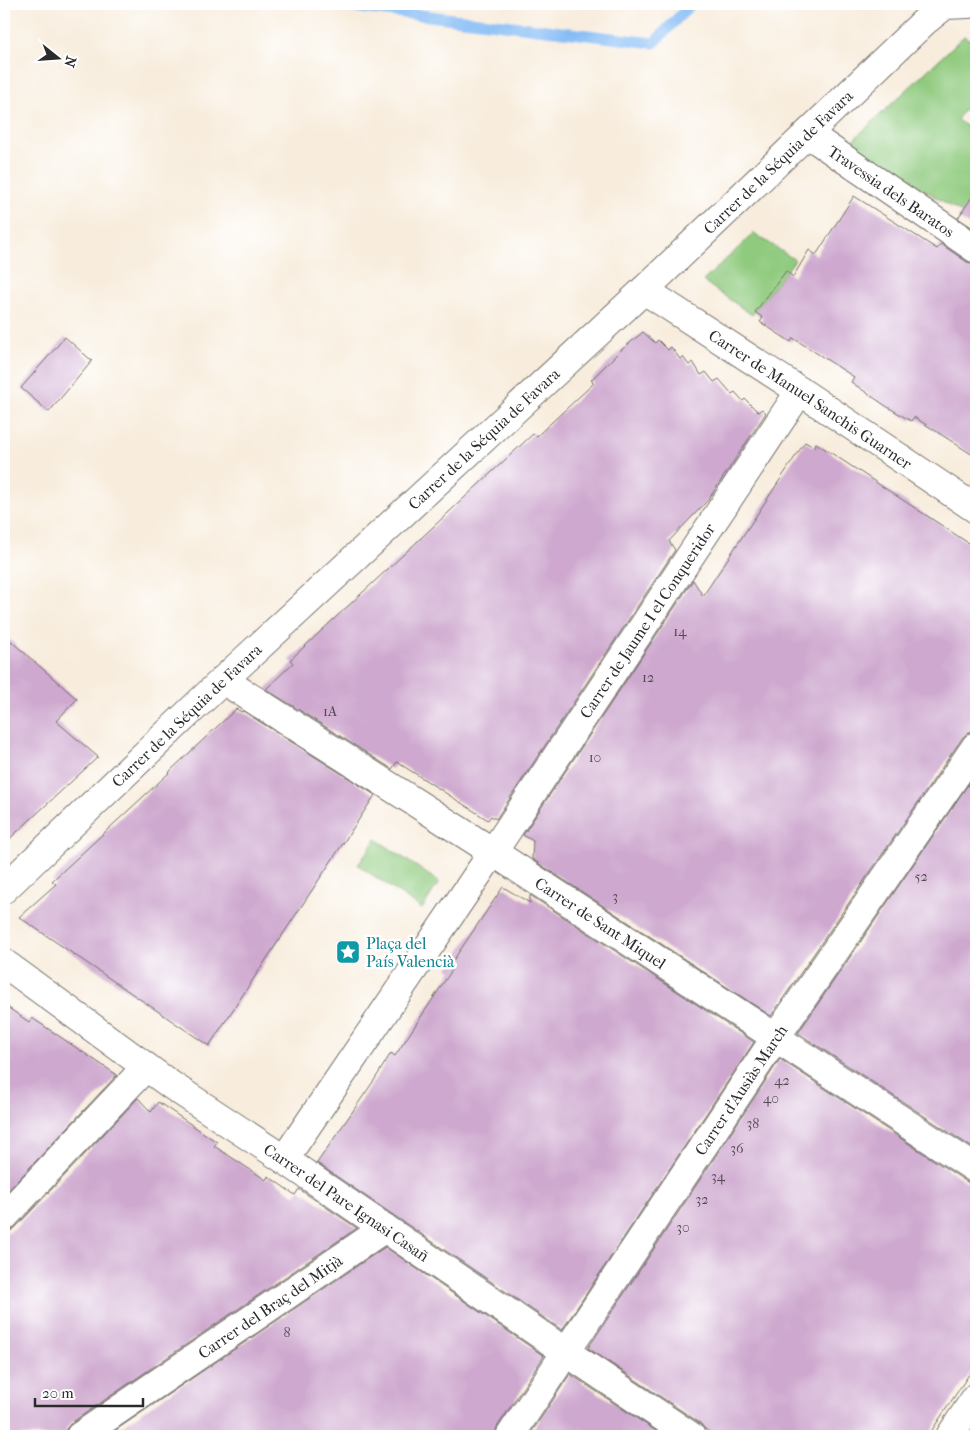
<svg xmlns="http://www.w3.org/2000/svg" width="980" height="1440" font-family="'IM FELL French Canon',serif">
<rect width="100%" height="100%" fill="#fff"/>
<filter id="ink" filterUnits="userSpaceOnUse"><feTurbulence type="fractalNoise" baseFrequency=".02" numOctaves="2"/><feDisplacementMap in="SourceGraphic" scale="10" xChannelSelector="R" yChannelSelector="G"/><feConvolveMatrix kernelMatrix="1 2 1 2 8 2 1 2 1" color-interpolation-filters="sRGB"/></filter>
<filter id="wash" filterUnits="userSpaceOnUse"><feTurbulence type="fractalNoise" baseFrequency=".0096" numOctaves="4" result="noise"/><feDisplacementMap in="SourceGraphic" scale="20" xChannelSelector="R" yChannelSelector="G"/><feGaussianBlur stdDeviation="1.12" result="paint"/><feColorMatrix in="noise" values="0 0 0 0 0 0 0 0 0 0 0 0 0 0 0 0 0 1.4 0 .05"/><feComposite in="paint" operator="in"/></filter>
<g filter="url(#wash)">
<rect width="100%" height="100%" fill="#f8eddd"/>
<!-- green -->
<g fill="#8fca7e" stroke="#5d7a54">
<path d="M964,36L976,43V91L957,120L976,132V191L962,213L849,144Z"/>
<path d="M754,233L795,260L752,315L703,281Z"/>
<path d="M376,839L439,882L422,909L358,865Z"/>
</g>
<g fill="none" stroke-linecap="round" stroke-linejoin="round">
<!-- stream -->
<path stroke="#85bcf5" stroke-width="11" d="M329,4L654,43L691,4"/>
</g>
<g id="blocks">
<!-- building -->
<g fill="#cea8cf">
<path d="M976,191V230L958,218Z"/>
<path d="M854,196L937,249L941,244L967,262L976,264V457L914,417L911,421L886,406L851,382L854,377L793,338L791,342L760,322L763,318L755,312L786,271L793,277L809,250L816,255Z"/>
<path d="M643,332L655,343L658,340L668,350L671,347L680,359L683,357L689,365L693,362L701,375L706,372L714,382L719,379L732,394L735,392L743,401L745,399L758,412L762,409L766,413L708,500L669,541L675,550L496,819L491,816L488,820L397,762L392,769L266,689L293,663L290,660L534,433L537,436L594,383L591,380L620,351Z"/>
<path d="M65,337L92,361L49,412L21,388Z"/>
<path d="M805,442L814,447L816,443L976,548V731L969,732L963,737L771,1016L532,859L533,841L523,835L693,580L703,596Z"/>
<path d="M4,635L77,699L56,721L98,757L4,844Z"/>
<path d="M236,709L242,712L243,711L375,795L209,1046L19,917L56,884L52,881L170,772V771Z"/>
<path d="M976,773V1150L798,1033Z"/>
<path d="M503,887L530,903V895L754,1042L562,1330L317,1163L375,1079L391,1053L395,1056L452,970L448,968Z"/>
<path d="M4,1005L29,1022L32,1018L117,1075L4,1195Z"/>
<path d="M780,1059L967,1182L976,1184V1364L928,1436H715L705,1429L700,1423L588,1348Z"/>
<path d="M138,1098L151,1112L158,1102L217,1142L214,1146L266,1180L268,1176L295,1195L299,1189L357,1228L71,1423L66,1429L65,1436H4V1232H9L15,1228Z"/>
<path d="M385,1247L544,1356L497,1427L495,1436H107Z"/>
<path d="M570,1374L659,1433L657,1436H529Z"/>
</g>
</g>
</g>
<g filter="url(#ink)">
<use href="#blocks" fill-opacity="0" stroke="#736f69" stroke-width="1"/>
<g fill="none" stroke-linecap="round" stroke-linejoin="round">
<defs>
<path id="pedestrian" d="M285,1160L294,1145L493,852"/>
<g id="minor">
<path id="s1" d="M808,134L976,249"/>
<path id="s2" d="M644,290L800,391L976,509"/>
<path id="s3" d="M223,680L493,852L976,1169"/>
<path id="s4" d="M493,852L800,391"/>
<path id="s5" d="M4,963L171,1085L285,1160L566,1352L691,1436"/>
<path d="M4,1217L146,1067"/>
<path id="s6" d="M80,1436L385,1228"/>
<path id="s7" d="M510,1436L776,1037L976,746"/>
<path d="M950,1436L976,1397"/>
</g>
<g id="tertiary">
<path id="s8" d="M4,889L223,680L644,290L925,21L945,5L968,4"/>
</g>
</defs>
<!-- pedestrian casing -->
<use href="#pedestrian" stroke="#736f69" stroke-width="30"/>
<!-- minor casing -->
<use href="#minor" stroke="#736f69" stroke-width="30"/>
<!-- tertiary casing -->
<use href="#tertiary" stroke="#736f69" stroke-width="30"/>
<!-- pedestrian -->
<use href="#pedestrian" stroke="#fff" stroke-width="28"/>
<!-- minor -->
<use href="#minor" stroke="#fff" stroke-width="28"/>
<!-- tertiary -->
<use href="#tertiary" stroke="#fff" stroke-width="28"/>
</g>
</g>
<!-- icons -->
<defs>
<symbol id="sight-square" viewBox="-11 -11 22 22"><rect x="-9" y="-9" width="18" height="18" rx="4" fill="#0f9aa8" stroke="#fff"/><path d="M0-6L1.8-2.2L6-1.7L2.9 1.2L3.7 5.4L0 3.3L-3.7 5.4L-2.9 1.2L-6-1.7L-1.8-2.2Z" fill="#fff"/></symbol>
</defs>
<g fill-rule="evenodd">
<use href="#sight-square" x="334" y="938" width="28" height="28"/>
</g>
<g text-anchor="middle" stroke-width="5" stroke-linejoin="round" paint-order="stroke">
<!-- number labels -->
<g font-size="14" fill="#544a54">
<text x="680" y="636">14</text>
<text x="648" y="682">12</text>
<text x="330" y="716">1A</text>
<text x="595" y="762">10</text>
<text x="921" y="881">52</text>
<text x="615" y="901">3</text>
<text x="782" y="1085">42</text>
<text x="771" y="1103">40</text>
<text x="753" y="1128">38</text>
<text x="737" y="1153">36</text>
<text x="718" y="1181">34</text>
<text x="702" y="1204">32</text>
<text x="683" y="1232">30</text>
<text x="287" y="1337">8</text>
</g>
<!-- street labels -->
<g font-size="16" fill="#2b2b2b" stroke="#fff">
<text dy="6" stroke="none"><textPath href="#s8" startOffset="1062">Carrer de la Séquia de Favara</textPath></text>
<text dy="6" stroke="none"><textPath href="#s1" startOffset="101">Travessia dels Baratos</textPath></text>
<text dy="6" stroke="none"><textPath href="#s2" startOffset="199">Carrer de Manuel Sanchis Guarner</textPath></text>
<text dy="6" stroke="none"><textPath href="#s8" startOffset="658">Carrer de la Séquia de Favara</textPath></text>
<text dy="6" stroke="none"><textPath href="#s4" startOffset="278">Carrer de Jaume I el Conqueridor</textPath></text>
<text dy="6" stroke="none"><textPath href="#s8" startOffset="252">Carrer de la Séquia de Favara</textPath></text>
<text dy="6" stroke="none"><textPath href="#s3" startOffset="449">Carrer de Sant Miquel</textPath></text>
<text dy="6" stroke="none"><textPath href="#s7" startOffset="416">Carrer d'Ausiàs March</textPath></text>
<text dy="6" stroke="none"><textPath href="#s5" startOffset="418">Carrer del Pare Ignasi Casañ</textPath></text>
<text dy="6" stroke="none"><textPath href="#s6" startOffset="230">Carrer del Braç del Mitjà</textPath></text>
</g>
<!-- culture labels -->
<g font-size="16" fill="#0d838f" stroke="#fff" text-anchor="start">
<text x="366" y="949">Plaça del<tspan x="366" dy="18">País Valencià</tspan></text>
</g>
</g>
<!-- margin -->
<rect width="980" height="1440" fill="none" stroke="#fff" stroke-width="20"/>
<!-- north arrow -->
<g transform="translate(58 58) rotate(107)" stroke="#ffffff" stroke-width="4" paint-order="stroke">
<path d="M0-4L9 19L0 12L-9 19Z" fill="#2b2b2b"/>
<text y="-8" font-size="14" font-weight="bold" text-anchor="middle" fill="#2b2b2b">N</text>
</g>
<!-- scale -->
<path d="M35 1398v8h108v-8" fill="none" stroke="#2b2b2b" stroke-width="2.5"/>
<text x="42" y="1398" font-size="15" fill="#2b2b2b" stroke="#ffffff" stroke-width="4" paint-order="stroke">20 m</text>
</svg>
